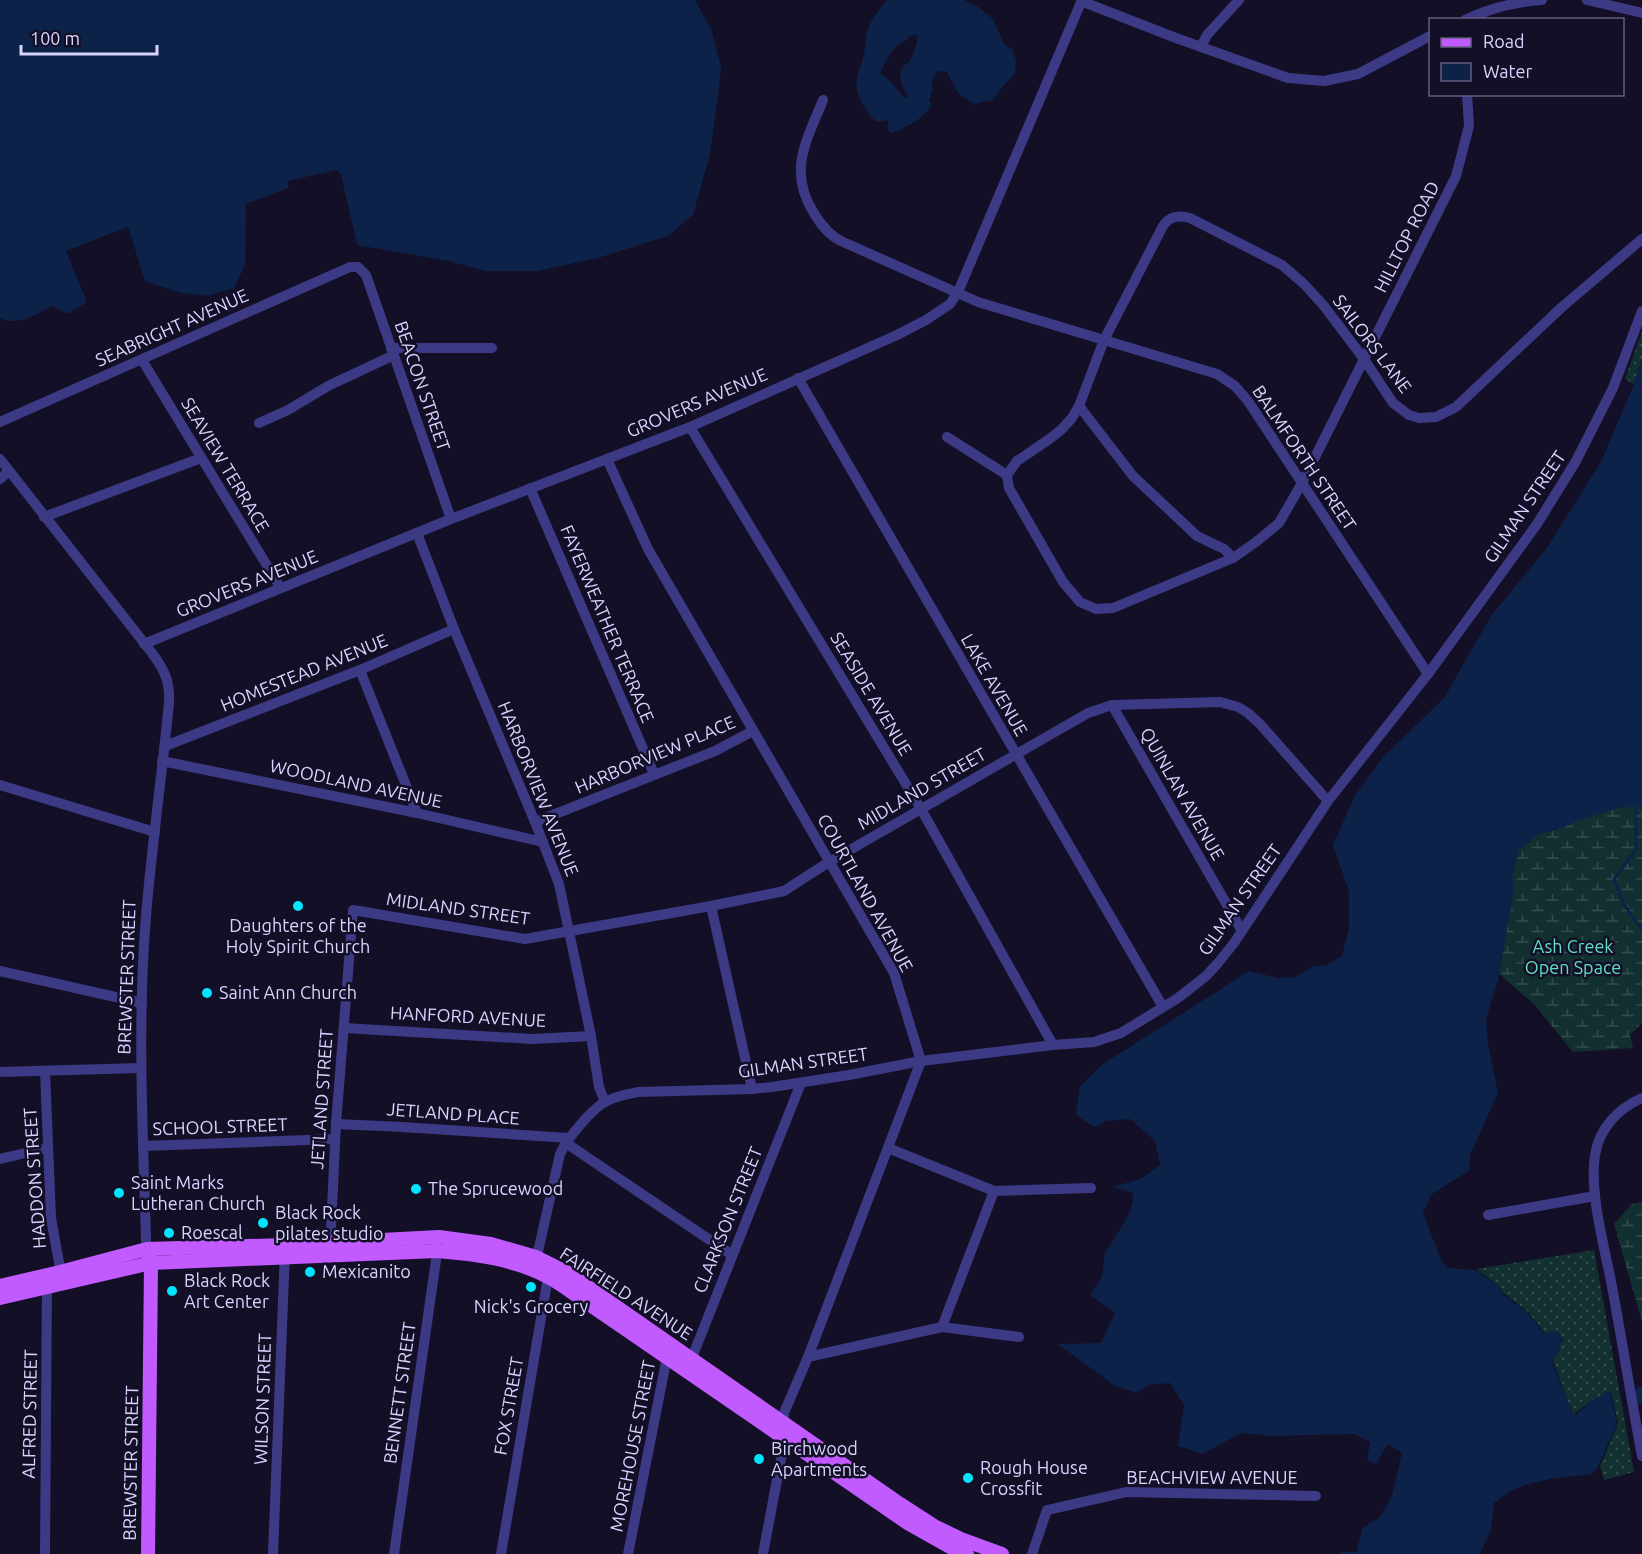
<svg xmlns="http://www.w3.org/2000/svg" width="1642" height="1554" font-family="Ubuntu,sans-serif">
<defs>
<pattern id="grass-dots" width="8" height="8" patternUnits="userSpaceOnUse" patternTransform="scale(1.5)"><rect width="8" height="8" fill="#12302f"/><path d="M2 2h.1M6 6h.1" fill="none" stroke="#344d4e" stroke-width="1.8" stroke-linecap="round"/></pattern>
<pattern id="wetland-marsh" width="20" height="14" patternUnits="userSpaceOnUse" patternTransform="scale(1.5)"><rect width="20" height="14" fill="#12302f"/><path d="M1 5h8M5 5V1M11 12h8M15 12V8" fill="none" stroke="#344d4e"/></pattern>
</defs>
<rect width="100%" height="100%" fill="#130f26"/>
<!-- grass -->
<g fill="url(#grass-dots)">
<path d="M1642,331V359L1634,384L1625,379Z"/>
<path d="M1594,1250L1634,1472L1604,1480L1600,1466L1618,1424L1611,1391L1591,1401L1573,1415L1553,1360L1560,1350L1559,1346L1563,1340L1556,1331L1545,1334L1528,1312L1502,1292L1500,1287L1476,1269Z"/>
</g>
<!-- wetland -->
<g fill="url(#wetland-marsh)">
<path d="M1642,790V1023L1630,1035L1633,1048L1573,1052L1534,1004L1492,968L1516,844Z"/>
<path d="M1642,1202V1322L1614,1224L1632,1204Z"/>
</g>
<!-- water -->
<g fill="#0c2248" fill-rule="evenodd">
<path d="M0,0H695L711,29L721,67L719,87L710,154L693,215L668,236L598,258L537,271H486L448,261L357,245L341,175L337,170L287,181L289,188L246,204L245,265L234,288L208,296L181,293L145,281L128,227L66,251L87,302L67,314L53,306C36,314 19,327 0,318Z"/>
<path d="M887,0H964L977,6L993,19L1004,44L1008,47L1012,48L1016,61L1015,74L1004,85L993,100L978,103L975,105L958,93L947,72L939,71L935,74L931,83L933,87L929,101L932,104C924,119 906,128 891,133L888,129V120L876,122C864,109 854,94 857,76C859,68 863,61 864,54C865,48 865,41 866,35C870,20 878,11 887,0ZM915,35H917C918,45 913,54 909,62C895,70 900,84 908,95L907,98H904L892,83L880,73C887,60 892,45 907,40L909,37Z"/>
<path d="M1642,359V806L1618,808L1577,821L1560,829L1539,834L1519,850L1512,879L1514,890L1498,980L1486,1020L1488,1044L1498,1093L1470,1155L1469,1171L1432,1194L1423,1213L1442,1262L1448,1268L1475,1270L1500,1287L1501,1293L1527,1312L1544,1334L1556,1331L1562,1340L1559,1346L1560,1350L1552,1361L1573,1415H1576L1591,1401L1610,1391L1617,1424L1597,1469L1591,1474L1550,1479L1525,1485L1511,1491L1494,1503L1491,1529L1480,1554H1341L1339,1552H1357L1362,1528L1379,1518L1392,1496L1402,1453L1388,1444L1376,1464L1367,1460L1370,1442L1354,1434L1271,1436L1241,1433L1203,1454L1178,1446L1184,1405L1170,1383L1149,1385L1137,1393L1115,1386L1058,1344L1101,1343L1115,1313L1090,1295L1102,1277L1105,1253L1127,1218L1132,1204L1133,1193L1112,1187L1141,1179L1160,1165L1155,1141L1130,1119L1106,1121L1096,1127L1085,1122L1076,1114L1080,1087L1103,1064L1249,971L1278,978L1296,977L1311,967L1326,965L1342,956L1349,928V891L1333,845L1354,797L1384,756L1444,698L1491,616L1546,549L1601,462L1634,384Z"/>
</g>
<g fill="none" stroke-linecap="round" stroke-linejoin="round">
<!-- stream -->
<path stroke="#0c2248" stroke-width="3" d="M1636,802V849L1614,880L1625,906L1642,930"/>
<!-- river -->
<path stroke="#0c2248" stroke-width="16" d="M1640,1396L1642,1394"/>
<!-- minor -->
<g stroke="#3d3a85" stroke-width="10">
<path d="M1587,0L1642,13"/>
<path d="M1081,1L1176,38L1288,78L1324,81L1358,74L1430,36"/>
<path d="M1465,20C1490,8 1515,2 1542,0"/>
<path d="M1201,47L1207,35L1239,0"/>
<path d="M1467,94L1469,126L1456,176L1302,483L1279,523L1256,542L1233,558L1113,608L1096,609L1080,602L1063,582L1009,488L1007,475L1017,461L1048,440L1061,430L1072,418L1079,406L1104,340L1163,226C1169,216 1179,215 1190,218L1282,265L1304,284L1324,306L1364,359L1393,403L1409,415L1419,418L1436,417L1456,407L1562,307L1642,239"/>
<path d="M823,100C806,142 787,172 815,215C822,226 829,235 841,241L978,302L1217,374L1235,386L1248,401L1428,674"/>
<path d="M391,348H492"/>
<path d="M142,360L280,587"/>
<path d="M798,378L1163,1007"/>
<path d="M1079,406L1133,476L1197,536L1224,549L1233,558"/>
<path d="M0,422L350,267H358L366,275L451,519"/>
<path d="M259,423L288,410L328,386L394,355"/>
<path d="M690,427L921,809L1053,1045"/>
<path d="M947,437L1007,475"/>
<path d="M0,459L152,653C165,671 170,681 169,703C162,774 152,845 146,916C137,1024 143,1132 146,1240L147,1249"/>
<path d="M607,459L648,549L894,973L921,1061L808,1357L784,1413L783,1448L763,1554"/>
<path d="M0,479L9,471"/>
<path d="M530,488L654,774"/>
<path d="M44,517L201,458"/>
<path d="M417,533L454,629L535,822L559,884L591,1036L599,1087L605,1102"/>
<path d="M144,644L451,519L690,427L897,335L926,320L950,304L958,292L1082,0"/>
<path d="M360,670L417,813"/>
<path d="M1112,705L1242,931"/>
<path d="M165,746L360,670L454,629"/>
<path d="M162,761L417,813L543,842"/>
<path d="M0,785L155,832"/>
<path d="M535,822L715,751L753,731"/>
<path d="M711,906L752,1089"/>
<path d="M0,971L142,1003"/>
<path d="M344,1028L532,1039L591,1036"/>
<path d="M45,1071L51,1218L62,1279"/>
<path d="M0,1072L141,1068"/>
<path d="M1642,1098C1618,1108 1599,1129 1595,1155C1589,1190 1604,1246 1611,1281C1622,1340 1631,1398 1642,1456"/>
<path d="M336,1124L402,1127L569,1138"/>
<path d="M566,1143L732,1255"/>
<path d="M143,1146L335,1139"/>
<path d="M888,1148L994,1191L1091,1188"/>
<path d="M0,1159L47,1148"/>
<path d="M1488,1215L1595,1196"/>
<path d="M330,1249L336,1124L353,910L525,939L711,906L784,891L829,862L1015,755L1088,713L1112,705L1220,702L1238,707L1248,713L1260,724L1328,801"/>
<path d="M535,1265L560,1154C567,1139 592,1108 607,1101C616,1096 628,1094 638,1092L752,1089L772,1087L849,1075L921,1061L1053,1045L1094,1042L1121,1033L1178,998L1206,976L1218,963L1234,943L1328,801L1428,674L1537,524L1576,461L1613,388L1642,311"/>
<path d="M942,1327L994,1191"/>
<path d="M808,1357L942,1327L1019,1337"/>
<path d="M689,1365L801,1083"/>
<path d="M45,1554L47,1282"/>
<path d="M273,1554L285,1251"/>
<path d="M394,1554L438,1246"/>
<path d="M501,1554L549,1271"/>
<path d="M628,1554L667,1357L670,1351"/>
<path d="M1032,1554L1047,1510L1126,1492L1316,1496"/>
</g>
<!-- major -->
<g stroke="#c25bff" stroke-width="14">
<path d="M0,1286L60,1272L147,1249L285,1245L439,1237L491,1244L536,1257L568,1273L900,1504L934,1526L961,1539L1002,1554"/>
<path d="M0,1298L151,1263L437,1251C475,1254 513,1259 546,1276C555,1280 563,1286 570,1291L909,1524L952,1548L967,1554"/>
<path d="M148,1554L151,1263L149,1256"/>
</g>
</g>
<!-- markers -->
<g fill="#00e5ff" stroke="#130f26" stroke-width="2">
<circle cx="298" cy="906" r="6"/>
<circle cx="207" cy="993" r="6"/>
<circle cx="416" cy="1189" r="6"/>
<circle cx="119" cy="1193" r="6"/>
<circle cx="263" cy="1223" r="6"/>
<circle cx="169" cy="1233" r="6"/>
<circle cx="310" cy="1272" r="6"/>
<circle cx="531" cy="1287" r="6"/>
<circle cx="172" cy="1291" r="6"/>
<circle cx="759" cy="1459" r="6"/>
<circle cx="968" cy="1478" r="6"/>
</g>
<g text-anchor="middle" stroke-width="5" stroke-linejoin="round" paint-order="stroke">
<!-- street labels -->
<g font-size="18" fill="#d9d4ff" stroke="#130f26">
<text transform="translate(1407 237) rotate(-63)" y="6">HILLTOP ROAD</text>
<text transform="translate(172 328) rotate(-24)" y="6">SEABRIGHT AVENUE</text>
<text transform="translate(1372 344) rotate(53)" y="6">SAILORS LANE</text>
<text transform="translate(422 386) rotate(71)" y="6">BEACON STREET</text>
<text transform="translate(697 403) rotate(-23)" y="6">GROVERS AVENUE</text>
<text transform="translate(1304 458) rotate(56)" y="6">BALMFORTH STREET</text>
<text transform="translate(225 465) rotate(59)" y="6">SEAVIEW TERRACE</text>
<text transform="translate(1525 507) rotate(-56)" y="6">GILMAN STREET</text>
<text transform="translate(247 584) rotate(-22)" y="6">GROVERS AVENUE</text>
<text transform="translate(607 624) rotate(67)" y="6">FAYERWEATHER TERRACE</text>
<text transform="translate(304 673) rotate(-22)" y="6">HOMESTEAD AVENUE</text>
<text transform="translate(994 685) rotate(60)" y="6">LAKE AVENUE</text>
<text transform="translate(871 694) rotate(59)" y="6">SEASIDE AVENUE</text>
<text transform="translate(655 755) rotate(-23)" y="6">HARBORVIEW PLACE</text>
<text transform="translate(356 784) rotate(12)" y="6">WOODLAND AVENUE</text>
<text transform="translate(538 789) rotate(68)" y="6">HARBORVIEW AVENUE</text>
<text transform="translate(922 789) rotate(-30)" y="6">MIDLAND STREET</text>
<text transform="translate(1182 794) rotate(60)" y="6">QUINLAN AVENUE</text>
<text transform="translate(865 893) rotate(61)" y="6">COURTLAND AVENUE</text>
<text transform="translate(1240 900) rotate(-55)" y="6">GILMAN STREET</text>
<text transform="translate(458 909) rotate(8)" y="6">MIDLAND STREET</text>
<text transform="translate(127 977) rotate(-88)" y="6">BREWSTER STREET</text>
<text transform="translate(468 1017) rotate(3)" y="6">HANFORD AVENUE</text>
<text transform="translate(803 1063) rotate(-8)" y="6">GILMAN STREET</text>
<text transform="translate(322 1099) rotate(-86)" y="6">JETLAND STREET</text>
<text transform="translate(453 1114) rotate(4)" y="6">JETLAND PLACE</text>
<text transform="translate(220 1127) rotate(-2)" y="6">SCHOOL STREET</text>
<text transform="translate(35 1178) rotate(-94)" y="6">HADDON STREET</text>
<text transform="translate(728 1220) rotate(-68)" y="6">CLARKSON STREET</text>
<text transform="translate(626 1294) rotate(33)" y="6">FAIRFIELD AVENUE</text>
<text transform="translate(400 1393) rotate(-82)" y="6">BENNETT STREET</text>
<text transform="translate(263 1399) rotate(-88)" y="6">WILSON STREET</text>
<text transform="translate(509 1406) rotate(-80)" y="6">FOX STREET</text>
<text transform="translate(30 1414) rotate(-89)" y="6">ALFRED STREET</text>
<text transform="translate(633 1446) rotate(-79)" y="6">MOREHOUSE STREET</text>
<text transform="translate(131 1463) rotate(-89)" y="6">BREWSTER STREET</text>
<text x="1212" y="1484">BEACHVIEW AVENUE</text>
</g>
<!-- poi labels -->
<g font-size="18" fill="#d9d4ff" stroke="#130f26" text-anchor="start">
<text x="298" y="932" text-anchor="middle">Daughters of the<tspan x="298" dy="21">Holy Spirit Church</tspan></text>
<text x="219" y="999">Saint Ann Church</text>
<text x="131" y="1189">Saint Marks<tspan x="131" dy="21">Lutheran Church</tspan></text>
<text x="428" y="1195">The Sprucewood</text>
<text x="275" y="1219">Black Rock<tspan x="275" dy="21">pilates studio</tspan></text>
<text x="181" y="1239">Roescal</text>
<text x="322" y="1278">Mexicanito</text>
<text x="184" y="1287">Black Rock<tspan x="184" dy="21">Art Center</tspan></text>
<text x="531" y="1313" text-anchor="middle">Nick's Grocery</text>
<text x="771" y="1455">Birchwood<tspan x="771" dy="21">Apartments</tspan></text>
<text x="980" y="1474">Rough House<tspan x="980" dy="21">Crossfit</tspan></text>
</g>
<!-- park labels -->
<g font-size="18" fill="#5fe0c0" stroke="#130f26">
<text x="1573" y="953">Ash Creek<tspan x="1573" dy="21">Open Space</tspan></text>
</g>
</g>
<!-- legend -->
<rect x="1429" y="18" width="195" height="78" fill="#130f26" stroke="#625e7d" stroke-width="1.5"/>
<rect x="1441" y="38" width="30" height="9" fill="#c25bff" stroke="#625e7d" stroke-width="1.5"/>
<text x="1483" y="48" font-size="18" fill="#d9d4ff">Road</text>
<rect x="1441" y="63" width="30" height="18" fill="#0c2248" stroke="#625e7d" stroke-width="1.5"/>
<text x="1483" y="78" font-size="18" fill="#d9d4ff">Water</text>
<!-- scale -->
<path d="M21 45v9h136v-9" fill="none" stroke="#d9d4ff" stroke-width="3"/>
<text x="30" y="45" font-size="18" fill="#d9d4ff" stroke="#130f26" stroke-width="4.5" paint-order="stroke">100 m</text>
</svg>
